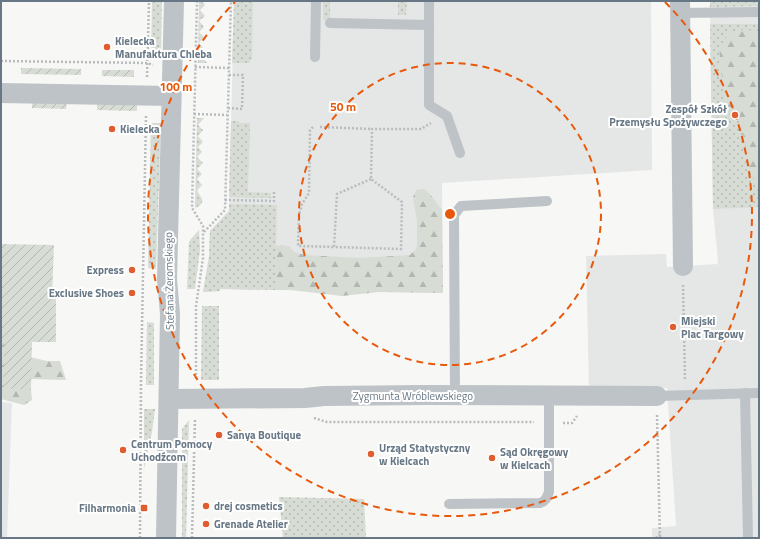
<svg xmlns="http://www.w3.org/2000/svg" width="760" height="539" font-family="'Titillium Web',sans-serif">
<defs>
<pattern id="grass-dots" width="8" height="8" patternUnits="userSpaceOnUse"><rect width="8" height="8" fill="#d7dcd4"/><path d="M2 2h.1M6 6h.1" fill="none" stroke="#b2b7b2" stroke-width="1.8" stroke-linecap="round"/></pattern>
<pattern id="forest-firs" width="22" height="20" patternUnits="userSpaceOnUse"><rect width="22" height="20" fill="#d7dcd4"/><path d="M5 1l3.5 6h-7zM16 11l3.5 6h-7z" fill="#b2b7b2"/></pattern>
<pattern id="garden-furrows" width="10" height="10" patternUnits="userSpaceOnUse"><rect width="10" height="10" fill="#d7dcd4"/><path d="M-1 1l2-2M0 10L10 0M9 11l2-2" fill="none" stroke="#b2b7b2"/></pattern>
</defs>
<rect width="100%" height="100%" fill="#f7f7f5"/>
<!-- built -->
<g fill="#e5e6e6">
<path d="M234,1H651L652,170L442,183L443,293L220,289V291L203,292L209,257L210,231L229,211Z"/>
<path d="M710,1H759V538H652V528L676,526L667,388L589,389L586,256L666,254L667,267L718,264L717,250L713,209Z"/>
<path d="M1,402L12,403L7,538H1Z"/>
</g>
<!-- grass -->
<g fill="url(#grass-dots)">
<path d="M152,1H162L161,57H151Z"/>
<path d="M199,1H202L205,5L200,10L205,16L199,21L204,27L199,32L204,37L199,43L204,49L199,54L207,63H198Z"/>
<path d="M234,1H253L252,60H250V63H232Z"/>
<path d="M323,1H330V19L323,20Z"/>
<path d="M398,1H407L406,15H398Z"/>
<path d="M710,1H759V6L710,7Z"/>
<path d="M710,24H759V207L713,209Z"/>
<path d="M197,118H204L198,125L203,130L198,136L203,142L198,147L202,152L197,157L203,163L197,169L202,174L197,179L202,185L197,190C200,198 208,201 196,208L195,206Z"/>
<path d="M231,121H239V123H250L248,192L271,193V198L229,197Z"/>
<path d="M151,123H161L156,269L148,268Z"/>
<path d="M229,204L277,205L275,290L220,289V291L203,292L209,257L210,231L229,211Z"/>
<path d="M199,230L200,250L195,289H187L189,242L191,239Z"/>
<path d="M202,306H219V380H201Z"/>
<path d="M147,322L154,323V385H146Z"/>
<path d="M144,409H155L152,432L144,469Z"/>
<path d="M189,420L186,538H182V429Z"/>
<path d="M279,497L364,499L366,538H283Z"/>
</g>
<!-- forest -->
<g fill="url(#forest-firs)">
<path d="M746,29L759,33V186L755,184L740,121L726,111L719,48L729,33Z"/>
<path d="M424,189L430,194L442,210L443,293L379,292L342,296L291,290H275L276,246L282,245L290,247L294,252L305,255L359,258L410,255L417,248V221L413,197L416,190Z"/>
<path d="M1,340L4,341V351L47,361H60L66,380L31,379V390L32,400L24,405L1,399Z"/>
</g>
<!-- garden -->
<g fill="url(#garden-furrows)">
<path d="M21,68L81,69V75L21,74Z"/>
<path d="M102,70H134V77L102,76Z"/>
<path d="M32,101L67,102L66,109L32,108Z"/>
<path d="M97,103L137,104V111L97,110Z"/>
<path d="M1,244L54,245L52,297H56V342H32L31,390L3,388L4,342L1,341Z"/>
</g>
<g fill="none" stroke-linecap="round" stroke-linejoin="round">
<!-- path -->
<g stroke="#b9bcbf" stroke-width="2.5" stroke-dasharray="2 2" stroke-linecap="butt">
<path d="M1,61L147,63L153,65"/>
<path d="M195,67L229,68"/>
<path d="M147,77L149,1"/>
<path d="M228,108L242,109L243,75H228"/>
<path d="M194,114L227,115"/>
<path d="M313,127L310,130L309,193L302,204L299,215L298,246L334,247"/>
<path d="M320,127L372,129"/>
<path d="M371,179L337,194L334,247L401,249L402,202L371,179L372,129H421L431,123"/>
<path d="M225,200L274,201V191"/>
<path d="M204,232L225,210L231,1"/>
<path d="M683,285L685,380"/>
<path d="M196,379V306L203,258V226L192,208L197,1"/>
<path d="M657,415L660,538"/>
<path d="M314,418L327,422H534"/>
<path d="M563,423H572L577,416"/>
<path d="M140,538L141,381L146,115"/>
<path d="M192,538L195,418"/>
<path d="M656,538L660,534"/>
</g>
<!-- lane -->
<g stroke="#bec3c7" stroke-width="10">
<path d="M429,1V105L447,116L460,153"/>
<path d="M680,13L759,12"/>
<path d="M330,23L429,25"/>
<path d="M315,57L316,1"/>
<path d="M745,393L748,538"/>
<path d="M455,396L454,215L461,206L547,201"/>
<path d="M657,396L759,393"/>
<path d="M449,504L540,503C546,501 547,497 549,492V396"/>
</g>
<!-- street -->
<g stroke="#bec3c7" stroke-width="20">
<path d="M680,1L683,266"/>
<path d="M1,93L171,96"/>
<path d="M169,399L305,398L324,396L424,395L657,396"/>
<path d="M166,538L170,314L167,279L174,1"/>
</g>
</g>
<!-- distance rings -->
<g fill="none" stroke="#e8590c" stroke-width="2" stroke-dasharray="7 5">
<circle cx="450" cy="214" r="151"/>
<path d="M665 2A302 302 0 1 1 235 2"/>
</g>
<!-- markers -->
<g fill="#df5d2e" stroke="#fff" stroke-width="1.5">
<circle cx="107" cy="47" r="4"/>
<circle cx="735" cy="115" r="4"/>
<circle cx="112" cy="129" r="4"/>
<circle cx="132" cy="270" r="4"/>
<circle cx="132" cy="293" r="4"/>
<circle cx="673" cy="327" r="4"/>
<circle cx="219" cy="435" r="4"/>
<circle cx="123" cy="450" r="4"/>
<circle cx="371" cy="454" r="4"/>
<circle cx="492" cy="458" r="4"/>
<circle cx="206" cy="506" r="4"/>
<rect x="140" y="504" width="8" height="8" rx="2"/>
<circle cx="206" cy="524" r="4"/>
</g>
<g text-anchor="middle" stroke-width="4" stroke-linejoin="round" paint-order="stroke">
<!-- poi labels -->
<g font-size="11" font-weight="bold" fill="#677785" stroke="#fff" text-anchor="start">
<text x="115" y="45">Kielecka<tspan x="115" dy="13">Manufaktura Chleba</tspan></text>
<text x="727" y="113" text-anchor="end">Zespół Szkół<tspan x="727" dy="13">Przemysłu Spożywczego</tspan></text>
<text x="120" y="133">Kielecka</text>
<text x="124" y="274" text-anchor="end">Express</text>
<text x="124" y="297" text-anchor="end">Exclusive Shoes</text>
<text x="681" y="325">Miejski<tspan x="681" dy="13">Plac Targowy</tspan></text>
<text x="227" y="439">Sanya Boutique</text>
<text x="131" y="448">Centrum Pomocy<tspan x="131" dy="13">Uchodźcom</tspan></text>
<text x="379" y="452">Urząd Statystyczny<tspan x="379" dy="13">w Kielcach</tspan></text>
<text x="500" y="456">Sąd Okręgowy<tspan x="500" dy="13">w Kielcach</tspan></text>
<text x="214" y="510">drej cosmetics</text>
<text x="136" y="512" text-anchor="end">Filharmonia</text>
<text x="214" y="528">Grenade Atelier</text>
</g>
<!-- street labels -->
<g font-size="11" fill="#677785" stroke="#fff">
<text transform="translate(169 281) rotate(-91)" y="4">Stefana Żeromskiego</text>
<text x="413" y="400">Zygmunta Wróblewskiego</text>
</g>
</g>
<circle cx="450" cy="214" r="6" fill="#e8590c" stroke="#fff" stroke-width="2"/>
<g font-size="12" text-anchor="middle" font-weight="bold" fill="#e8590c" stroke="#fff" stroke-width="4" stroke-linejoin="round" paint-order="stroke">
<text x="176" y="91">100 m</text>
<text x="343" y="111">50 m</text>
</g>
<!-- border -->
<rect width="760" height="539" fill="none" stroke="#677785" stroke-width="4"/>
</svg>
